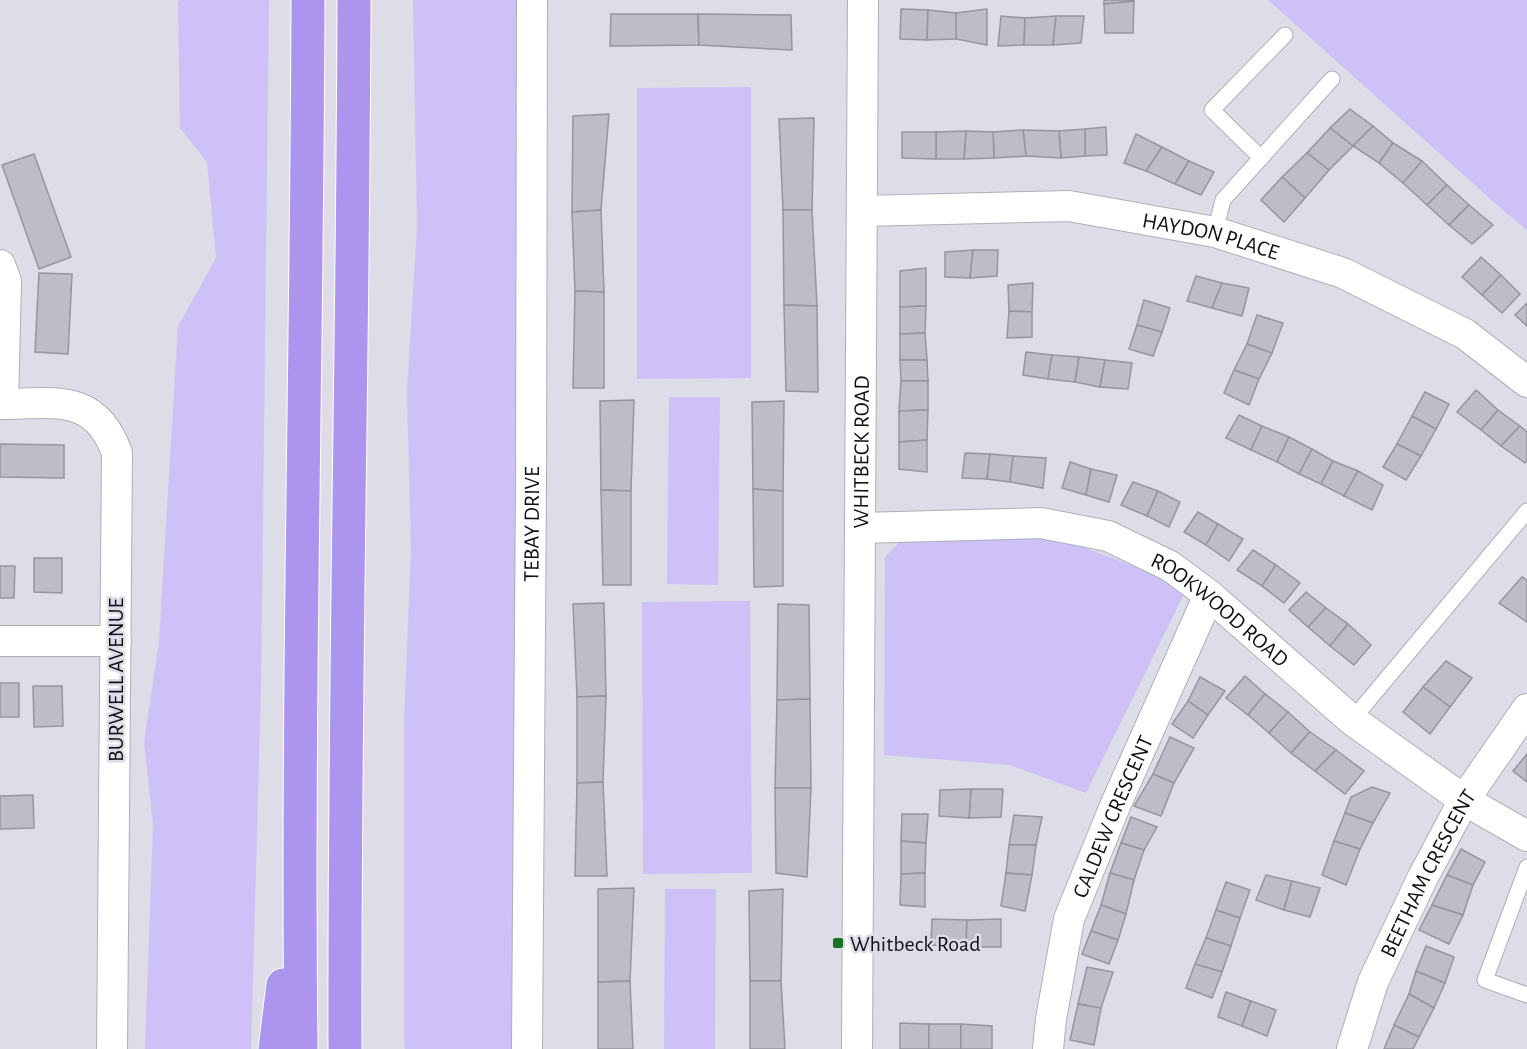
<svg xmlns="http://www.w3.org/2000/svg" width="1527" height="1049" font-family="'Alegreya Sans',sans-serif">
<rect width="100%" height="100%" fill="#dedce7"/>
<!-- green -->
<g fill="#cdc1f7">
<path d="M180,0H269L261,685L251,1049H145L153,825L144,742L159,642L178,326L216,258L207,162L180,128L178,3Z"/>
<path d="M413,0H519L516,1049H405L404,1042V722L411,550L407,392L417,227Z"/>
<path d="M1268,0H1527V230L1505,212Z"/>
<path d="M751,87V378L637,379V88Z"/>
<path d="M669,397H720L718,585L667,584Z"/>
<path d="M983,534L1069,542L1158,575L1185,592L1086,793L1010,765L884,755L885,557L906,536Z"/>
<path d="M750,601L752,873L643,874L642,602Z"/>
<path d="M665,889H716L715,1049H664Z"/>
</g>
<!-- building -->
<g fill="#bebcc6" stroke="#96949e" stroke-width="1.5">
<path d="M1104,0H1134V1L1104,4Z"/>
<path d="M1134,1L1133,33H1105L1104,4Z"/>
<path d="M901,9L928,10L927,40L900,39Z"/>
<path d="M987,9V45L956,39V13Z"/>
<path d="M928,10L956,13V39L927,40Z"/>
<path d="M611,14H698L699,45L610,46Z"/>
<path d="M698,14L791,15L792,50L699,45Z"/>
<path d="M1001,16L1025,18L1024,45L998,46Z"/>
<path d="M1056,16L1053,45H1024L1025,18Z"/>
<path d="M1056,16H1084L1081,43L1053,45Z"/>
<path d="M1350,109L1373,126L1353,146L1330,128Z"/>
<path d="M609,114L601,210L572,212L573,116Z"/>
<path d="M814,118L812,210H783L779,119Z"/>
<path d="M1373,126L1393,143L1379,163L1353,146Z"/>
<path d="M1106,127L1107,155L1085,156V129Z"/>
<path d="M1330,128L1353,146L1329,170L1307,153Z"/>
<path d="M1085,129V156L1061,158L1059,131Z"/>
<path d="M1023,130L1059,131L1061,158L1026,156Z"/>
<path d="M1023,130L1026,156L994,158L993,132Z"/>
<path d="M966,131L993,132L994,158L964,159Z"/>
<path d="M966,131L964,159H936V132Z"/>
<path d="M902,132H936V159L902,158Z"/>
<path d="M1136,134L1162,147L1146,171L1124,163Z"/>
<path d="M1393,143L1422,161L1403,183L1379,163Z"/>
<path d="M1162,147L1189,161L1175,184L1146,171Z"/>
<path d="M1307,153L1329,170L1305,198L1282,177Z"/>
<path d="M34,154L71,257L39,269L2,165Z"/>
<path d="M1189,161L1214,172L1201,195L1175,184Z"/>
<path d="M1422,161L1447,185L1427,205L1403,183Z"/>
<path d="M1282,177L1305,198L1284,222L1261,200Z"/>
<path d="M1447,185L1469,205L1449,225L1427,205Z"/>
<path d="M1469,205L1493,225L1472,244L1449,225Z"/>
<path d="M601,210L604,292L575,291L572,212Z"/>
<path d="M783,210H812L817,306L784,305Z"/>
<path d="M973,250L970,278L945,277V252Z"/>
<path d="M973,250H998L997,276L970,278Z"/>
<path d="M1481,257L1501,275L1482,295L1462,277Z"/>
<path d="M926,268V306L900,307V271Z"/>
<path d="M39,273L72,274L68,354L35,352Z"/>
<path d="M1501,275L1520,294L1502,313L1482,295Z"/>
<path d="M1196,276L1222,283L1212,308L1187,301Z"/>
<path d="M1033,283L1032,312L1009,311L1008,285Z"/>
<path d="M1222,283L1249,288L1242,316L1212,308Z"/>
<path d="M575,291L604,292V388H573Z"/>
<path d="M1144,300L1170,308L1162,332L1137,325Z"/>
<path d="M1527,303V326L1515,315Z"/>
<path d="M784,305L817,306L818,392L786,391Z"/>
<path d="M926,306L925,333L900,334V307Z"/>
<path d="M1009,311L1032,312V337L1007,338Z"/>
<path d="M1257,315L1283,323L1272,353L1247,344Z"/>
<path d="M1137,325L1162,332L1153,356L1129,349Z"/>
<path d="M925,333L927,360H900V334Z"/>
<path d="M1247,344L1272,353L1259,379L1234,370Z"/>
<path d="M1026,352L1052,355L1048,379L1023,375Z"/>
<path d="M1052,355L1079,357L1075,382L1048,379Z"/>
<path d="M1079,357L1105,360L1100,387L1075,382Z"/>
<path d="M900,360H927L928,381H901Z"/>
<path d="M1105,360L1132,363L1128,389L1100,387Z"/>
<path d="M1234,370L1259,379L1249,405L1224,393Z"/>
<path d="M901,381H928V410L899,411Z"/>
<path d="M1476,390L1498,410L1481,430L1457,412Z"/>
<path d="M1425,392L1449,404L1436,429L1412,416Z"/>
<path d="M634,400L631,491L601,490L600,401Z"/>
<path d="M784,401L783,491L753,489L752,402Z"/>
<path d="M928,410L927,440L899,442V411Z"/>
<path d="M1498,410L1520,426L1501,446L1481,430Z"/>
<path d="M1239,415L1262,426L1251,450L1226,438Z"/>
<path d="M1412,416L1436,429L1421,456L1397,444Z"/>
<path d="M1262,426L1289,437L1277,462L1251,450Z"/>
<path d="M1520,426L1527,432V460L1525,463L1501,446Z"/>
<path d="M1289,437L1312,449L1299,474L1277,462Z"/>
<path d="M927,440V472L899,469V442Z"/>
<path d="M0,444L64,445V478L0,477Z"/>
<path d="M1397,444L1421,456L1406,480L1383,467Z"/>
<path d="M1312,449L1333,461L1321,484L1299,474Z"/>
<path d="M965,453L990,454L987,479L962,478Z"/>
<path d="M990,454L1013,456L1010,482L987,479Z"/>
<path d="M1013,456L1046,458L1043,488L1010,482Z"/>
<path d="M1333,461L1358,471L1344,496L1321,484Z"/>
<path d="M1070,462L1091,469L1086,495L1062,488Z"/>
<path d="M1091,469L1117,475L1109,502L1086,495Z"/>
<path d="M1358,471L1383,485L1372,510L1344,496Z"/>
<path d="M1133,482L1158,491L1147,516L1121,505Z"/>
<path d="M753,489L783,491V586L754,587Z"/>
<path d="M601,490L631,491V585H603Z"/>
<path d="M1158,491L1180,502L1169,527L1147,516Z"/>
<path d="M1198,512L1218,524L1206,545L1184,532Z"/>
<path d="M1218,524L1243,539L1229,561L1206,545Z"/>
<path d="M1253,550L1276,565L1262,586L1237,570Z"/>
<path d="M34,558H62V593L34,592Z"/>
<path d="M1276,565L1300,583L1284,603L1262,586Z"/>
<path d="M0,566H15L14,598H0Z"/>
<path d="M1522,577L1527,580V622L1499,603Z"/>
<path d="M1306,592L1326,608L1308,627L1289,610Z"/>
<path d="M604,603L606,696L577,697L573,604Z"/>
<path d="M778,604L809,605L810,699L777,700Z"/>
<path d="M1326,608L1348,624L1330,646L1308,627Z"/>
<path d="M1348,624L1371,645L1354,665L1330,646Z"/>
<path d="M1446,661L1472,678L1450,707L1423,687Z"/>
<path d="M1245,676L1265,694L1248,715L1226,698Z"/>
<path d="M1200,677L1225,691L1208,715L1188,701Z"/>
<rect x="0" y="683" width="19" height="34"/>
<path d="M33,686H62L63,726L34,727Z"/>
<path d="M1423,687L1450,707L1430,734L1403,712Z"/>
<path d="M1265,694L1288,712L1269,733L1248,715Z"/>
<path d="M606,696L603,782L577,783V697Z"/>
<path d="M810,699L811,788H775L777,700Z"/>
<path d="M1188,701L1208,715L1193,738L1172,724Z"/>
<path d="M1288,712L1310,732L1291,753L1269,733Z"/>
<path d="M1310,732L1336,750L1315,771L1291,753Z"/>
<path d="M1170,737L1194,748L1174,783L1153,774Z"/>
<path d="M1336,750L1364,771L1345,794L1315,771Z"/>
<path d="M1527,754V782L1513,771Z"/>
<path d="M1153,774L1174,783L1161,816L1134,806Z"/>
<path d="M603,782L607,876H575L577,783Z"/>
<path d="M1372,787L1390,793L1373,823L1345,813L1351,797Z"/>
<path d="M775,788H811L807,877L776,873Z"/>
<path d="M971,789H1003L1001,817L969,818Z"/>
<path d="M971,789L969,818L939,816L940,790Z"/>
<path d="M33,795L34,828L0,829V796Z"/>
<path d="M1345,813L1373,823L1360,849L1334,841Z"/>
<path d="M902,814H928L926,843L901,841Z"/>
<path d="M1014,815L1042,817L1036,845H1009Z"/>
<path d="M1131,817L1157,827L1144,850L1121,843Z"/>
<path d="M901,841L926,843L925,873L901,874Z"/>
<path d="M1334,841L1360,849L1346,885L1322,875Z"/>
<path d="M1121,843L1144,850L1134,880L1110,873Z"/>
<path d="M1009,845H1036L1032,875L1006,873Z"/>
<path d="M1461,849L1485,862L1473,885L1447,875Z"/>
<path d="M925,873V907L900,905L901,874Z"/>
<path d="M1006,873L1032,875L1025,911L1001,906Z"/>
<path d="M1110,873L1134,880L1126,914L1101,905Z"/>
<path d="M1266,875L1292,881L1284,910L1256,900Z"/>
<path d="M1447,875L1473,885L1463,915L1432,905Z"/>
<path d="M1292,881L1320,888L1310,917L1284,910Z"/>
<path d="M1226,882L1250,890L1240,918L1216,910Z"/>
<path d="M634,888L630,981L598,982V889Z"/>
<path d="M783,889L781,981H750L749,891Z"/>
<path d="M1101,905L1126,914L1118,940L1091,931Z"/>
<path d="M1432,905L1463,915L1449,944L1419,930Z"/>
<path d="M1216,910L1240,918L1231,946L1206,938Z"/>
<path d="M932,919L967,920L966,947L931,945Z"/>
<path d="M1001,919V947H966L967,920Z"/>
<path d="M1091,931L1118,940L1109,964L1082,954Z"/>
<path d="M1206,938L1231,946L1222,972L1195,964Z"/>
<path d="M1426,946L1454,957L1445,983L1416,971Z"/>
<path d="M1195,964L1222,972L1212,998L1186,988Z"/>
<path d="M1087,967L1113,972L1101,1008L1078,1004Z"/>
<path d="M1416,971L1445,983L1434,1008L1409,994Z"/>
<path d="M630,981L633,1049H598V982Z"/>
<path d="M750,981H781L785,1049H750Z"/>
<path d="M1226,992L1251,1001L1242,1026L1218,1017Z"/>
<path d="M1409,994L1434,1008L1419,1037L1394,1025Z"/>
<path d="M1251,1001L1276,1010L1267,1036L1242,1026Z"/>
<path d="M1078,1004L1101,1008L1094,1045L1070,1040Z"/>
<path d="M900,1023L929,1024V1049H900Z"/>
<rect x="929" y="1024" width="32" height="25"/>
<path d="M961,1024L992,1026V1049H961Z"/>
<path d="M1394,1025L1419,1037L1413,1049H1384Z"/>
</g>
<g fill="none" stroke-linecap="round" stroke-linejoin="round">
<defs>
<g id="lane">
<path d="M1261,158L1212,110L1285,35"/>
<path d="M1215,232L1223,200L1332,79"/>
<path d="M1352,720L1527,511"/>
<path d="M1527,867L1485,980L1527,995"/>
</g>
<g id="street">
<path id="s1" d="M862,211L1069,206L1215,232L1343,273L1465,334L1527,382"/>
<path d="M0,265L6,281L3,404"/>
<path d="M0,404C55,404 95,392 117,453L112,1049"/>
<path id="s2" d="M860,528L1041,523L1108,536L1170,566L1209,595L1352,720L1464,800L1527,836"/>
<path d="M0,641H116"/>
<path id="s3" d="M527,1049L531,486L532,0"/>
<path id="s4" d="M857,1049L863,0"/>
<path id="s5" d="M1048,1049L1051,1019L1069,919L1115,806L1209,595"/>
<path id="s6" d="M1352,1049L1373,982L1422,879L1464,800L1527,709"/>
</g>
<g id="highway">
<path d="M275,1049L283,985"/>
<path d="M301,1049C297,699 307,350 308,0"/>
<path d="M345,1049C344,699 353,350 354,0"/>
</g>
</defs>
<!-- lane casing -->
<use href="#lane" stroke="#b0aeb8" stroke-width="17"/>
<!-- street casing -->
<use href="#street" stroke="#b0aeb8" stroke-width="32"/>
<!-- highway casing -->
<use href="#highway" stroke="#fff" stroke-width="35"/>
<!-- lane -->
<use href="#lane" stroke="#fff" stroke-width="15"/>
<!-- street -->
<use href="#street" stroke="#fff" stroke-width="30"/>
<!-- highway -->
<use href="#highway" stroke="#ab95ee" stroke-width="33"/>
</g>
<!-- markers -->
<rect fill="#167322" stroke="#dedce7" stroke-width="2" x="832" y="937" width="12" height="12" rx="3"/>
<g text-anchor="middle" stroke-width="5" stroke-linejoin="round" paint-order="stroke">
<!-- street labels -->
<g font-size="22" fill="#111014" stroke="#dedce7">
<text dy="8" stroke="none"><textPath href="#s1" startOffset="352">HAYDON PLACE</textPath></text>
<text dy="8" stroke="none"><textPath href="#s4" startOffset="597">WHITBECK ROAD</textPath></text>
<text dy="8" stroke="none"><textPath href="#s3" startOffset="525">TEBAY DRIVE</textPath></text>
<text dy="8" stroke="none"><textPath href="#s2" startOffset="384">ROOKWOOD ROAD</textPath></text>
<text transform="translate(115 680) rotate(-90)" y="8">BURWELL AVENUE</text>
<text dy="8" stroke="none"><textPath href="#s5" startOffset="243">CALDEW CRESCENT</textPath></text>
<text dy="8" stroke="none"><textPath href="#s6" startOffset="192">BEETHAM CRESCENT</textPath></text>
</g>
<!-- poi labels -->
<g font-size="22" fill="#111014" stroke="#dedce7" text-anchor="start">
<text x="850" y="951">Whitbeck Road</text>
</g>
</g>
</svg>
